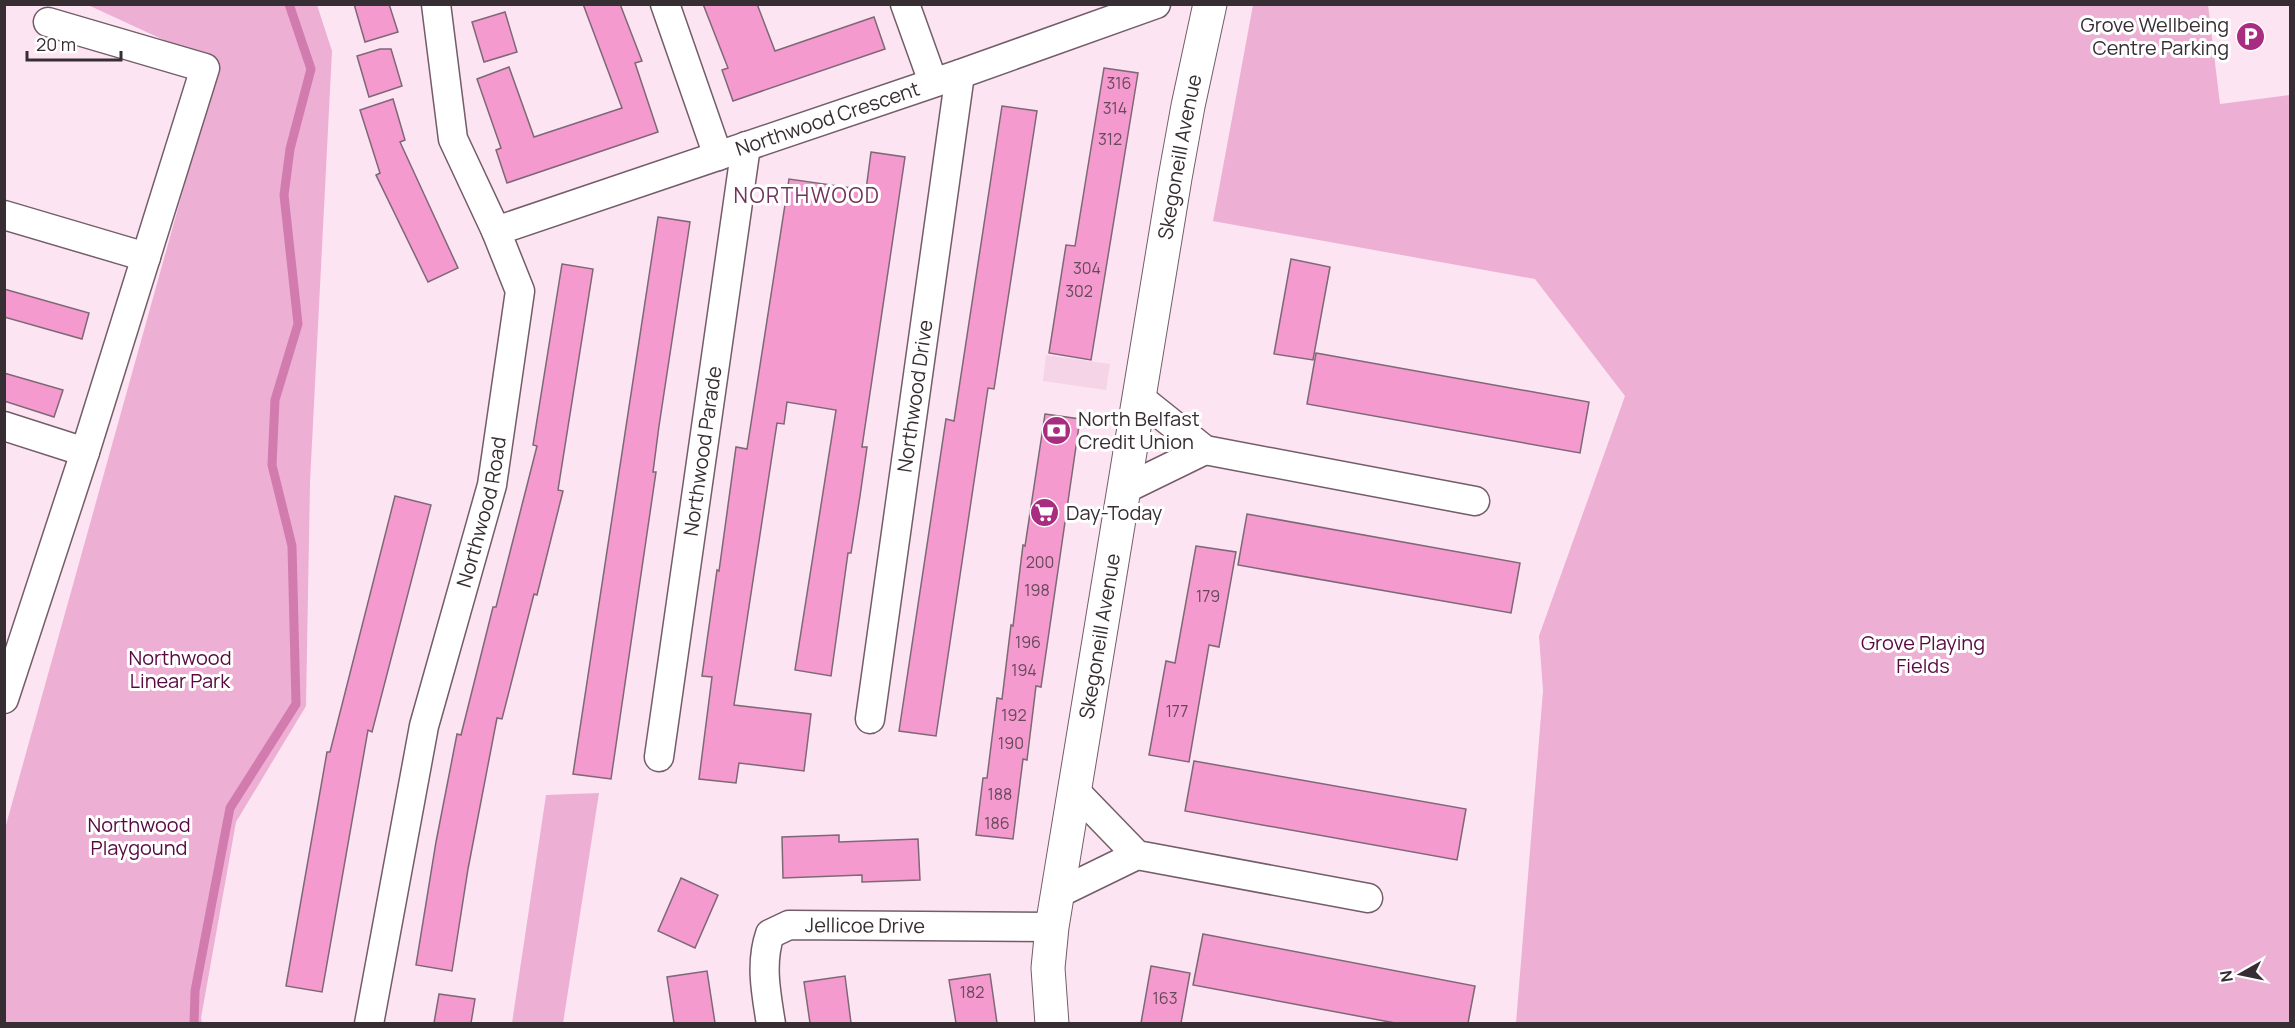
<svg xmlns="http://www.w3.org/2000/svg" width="2295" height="1028" font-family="Manrope,sans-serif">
<rect width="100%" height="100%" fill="#fde4f2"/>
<!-- built -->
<path fill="#f4d4e6" d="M1046,355L1110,364L1106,390L1043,381Z"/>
<!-- green -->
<g fill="#edafd3">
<path d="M88,5H317L332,51L310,482L306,706L236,822L201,1018L202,1023H5L4,832L218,65Z"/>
<path d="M1253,5H2208L2220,104L2290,95V1023H1516L1543,691L1539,636L1625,396L1535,279L1213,221Z"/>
<path d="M599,793L563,1023H512L546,795Z"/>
</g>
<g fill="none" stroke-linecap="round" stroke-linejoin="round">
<!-- stream -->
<path stroke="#d17baf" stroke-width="9" d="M194,1024L195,991L230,808L296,704L292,546L272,465L275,400L298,324L284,195L290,149L311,69L289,4"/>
</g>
<!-- building -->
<g fill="#f49acf" stroke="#7e6875" stroke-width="1.5">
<path d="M354,4H389L398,32L365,42Z"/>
<path d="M583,4H620L642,61L635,63L658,132L507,183L496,150L501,148L477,79L509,67L534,137L622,108Z"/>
<path d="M703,4H757L775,51L874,17L885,49L733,101L722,70L728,68Z"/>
<path d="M505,12L517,52L484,62L472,22Z"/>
<path d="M380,49H391L402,86L369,97L357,56Z"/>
<path d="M1104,68L1138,73L1091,360L1049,353L1066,245L1075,246Z"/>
<path d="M393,99L405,140L400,142L458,268L428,282L376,175L380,173L360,110Z"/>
<path d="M1002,106L1037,111L994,389L988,388L936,736L899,731L946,419L954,421Z"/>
<path d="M871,152L905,157L862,447H867L860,496L851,553H848L831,676L795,670L836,410L787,402L784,424L777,423L734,705L811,714L804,771L739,763L736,783L699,779L712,677L702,676L717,570L719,571L736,447L747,449L789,179L866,190Z"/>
<path d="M658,217L690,222L659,426L653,472H656L611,779L573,774Z"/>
<path d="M1291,259L1330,267L1313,360L1274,354Z"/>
<path d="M562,264L593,269L558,490L563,491L537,595L534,594L502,719L497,718L468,869L452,971L416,965L436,842L457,734L461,735L493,607H496L537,446L533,445Z"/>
<path d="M4,289L89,313L82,339L4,317Z"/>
<path d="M1316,353L1589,402L1580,453L1307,404Z"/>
<path d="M4,373L63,390L54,417L4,401Z"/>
<path d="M1045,414L1080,419L1041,687L1036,686L1027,760L1023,759L1013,839L976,835L983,778H987L997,698L1002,699L1011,625L1013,626L1023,545L1025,546Z"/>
<path d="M395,496L431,505L372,732L368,730L322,992L286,986L327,752H330Z"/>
<path d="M1247,514L1520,563L1511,613L1238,565Z"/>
<path d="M1196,546L1236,552L1219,647L1209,645L1189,762L1149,755L1166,661L1175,663Z"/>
<path d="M1194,761L1466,809L1457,860L1185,811Z"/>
<path d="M839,835V842L918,839L920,880L862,882V875L783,878L782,837Z"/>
<path d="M681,878L718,895L695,948L658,931Z"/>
<path d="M1203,934L1475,986L1468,1023H1395L1193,985Z"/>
<path d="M1151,966L1190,973L1181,1023H1141Z"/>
<path d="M707,971L715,1023H674L667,977Z"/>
<path d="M990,974L997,1023H956L949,980Z"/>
<path d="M845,976L851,1023H810L804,982Z"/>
<path d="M439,994L475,999L471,1023H434Z"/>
</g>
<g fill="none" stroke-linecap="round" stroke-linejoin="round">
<defs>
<g id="minor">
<path d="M665,4L718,156"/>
<path d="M905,4L933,82"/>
<path d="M4,215L146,257"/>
<path id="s1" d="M496,231L960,74L1156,4"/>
<path d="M1140,398L1205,450L1475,501"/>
<path d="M4,426L85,452"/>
<path d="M1125,489L1205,450"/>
<path d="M4,699L85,452L205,68L48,22"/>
<path id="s2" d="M870,719L960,74"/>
<path id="s3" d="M659,757L746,146"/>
<path d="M1075,791L1137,855L1368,898"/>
<path d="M1059,893L1137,855"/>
<path id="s4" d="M369,1024L424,726L492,485L520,291L496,231L453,139L436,4"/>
<path id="s5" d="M771,1024C766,993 760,963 770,934L789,925L1052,927"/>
</g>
<g id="tertiary">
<path id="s6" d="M1052,1024L1048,968L1052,927L1175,178L1188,106L1210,4"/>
</g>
</defs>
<!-- minor casing -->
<use href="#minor" stroke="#725d68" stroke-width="31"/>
<!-- tertiary casing -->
<use href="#tertiary" stroke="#725d68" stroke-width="35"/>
<!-- minor -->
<use href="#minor" stroke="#fff" stroke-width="28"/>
<!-- tertiary -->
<use href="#tertiary" stroke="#fff" stroke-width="33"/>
</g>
<!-- icons -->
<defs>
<symbol id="parking-disc" viewBox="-11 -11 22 22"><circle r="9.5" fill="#a82d80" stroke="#fff"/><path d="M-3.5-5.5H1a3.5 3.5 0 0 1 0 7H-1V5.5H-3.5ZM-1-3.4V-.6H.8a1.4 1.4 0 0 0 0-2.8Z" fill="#fff"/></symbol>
<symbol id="bank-disc" viewBox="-11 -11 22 22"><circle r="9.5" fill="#a82d80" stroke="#fff"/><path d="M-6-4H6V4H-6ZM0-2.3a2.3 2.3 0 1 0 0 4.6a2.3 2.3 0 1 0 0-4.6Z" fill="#fff"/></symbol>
<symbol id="supermarket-disc" viewBox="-11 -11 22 22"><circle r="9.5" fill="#a82d80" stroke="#fff"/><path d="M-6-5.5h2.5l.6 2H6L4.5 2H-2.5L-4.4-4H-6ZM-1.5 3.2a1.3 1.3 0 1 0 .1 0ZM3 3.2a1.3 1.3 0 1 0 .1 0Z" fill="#fff"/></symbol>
</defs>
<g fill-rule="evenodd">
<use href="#parking-disc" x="2234" y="20" width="33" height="33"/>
<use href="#bank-disc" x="1040" y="414" width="33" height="33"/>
<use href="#supermarket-disc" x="1028" y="496" width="33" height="33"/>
</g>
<g text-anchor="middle" stroke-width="6" stroke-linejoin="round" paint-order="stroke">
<!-- number labels -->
<g font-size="16" fill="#66495a">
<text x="1119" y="89">316</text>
<text x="1115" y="114">314</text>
<text x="1110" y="145">312</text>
<text x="1087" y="274">304</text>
<text x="1079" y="297">302</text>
<text x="1040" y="568">200</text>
<text x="1037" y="596">198</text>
<text x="1208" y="602">179</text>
<text x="1028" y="648">196</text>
<text x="1024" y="676">194</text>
<text x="1177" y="717">177</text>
<text x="1014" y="721">192</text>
<text x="1011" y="749">190</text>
<text x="1000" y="800">188</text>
<text x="997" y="829">186</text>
<text x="972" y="998">182</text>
<text x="1165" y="1004">163</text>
</g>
<!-- poi labels -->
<g font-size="20" fill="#372e33" stroke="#fff" text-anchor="start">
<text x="2229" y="32" text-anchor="end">Grove Wellbeing<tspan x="2229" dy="23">Centre Parking</tspan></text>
<text x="1078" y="426">North Belfast<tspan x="1078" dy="23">Credit Union</tspan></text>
<text x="1066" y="520">Day-Today</text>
</g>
<!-- street labels -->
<g font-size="20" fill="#372e33" stroke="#fff">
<text dy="7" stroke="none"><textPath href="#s1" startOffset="350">Northwood Crescent</textPath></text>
<text dy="7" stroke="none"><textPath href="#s6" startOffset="878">Skegoneill Avenue</textPath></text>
<text dy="7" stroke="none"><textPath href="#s2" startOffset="326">Northwood Drive</textPath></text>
<text dy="7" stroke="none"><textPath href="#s3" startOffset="309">Northwood Parade</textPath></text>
<text dy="7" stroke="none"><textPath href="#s4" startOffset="525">Northwood Road</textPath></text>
<text dy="7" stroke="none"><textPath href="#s6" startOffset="392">Skegoneill Avenue</textPath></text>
<text dy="7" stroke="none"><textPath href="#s5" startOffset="188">Jellicoe Drive</textPath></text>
</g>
<!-- park labels -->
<g font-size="20" fill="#580941" stroke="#fff">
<text x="1923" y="650">Grove Playing<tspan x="1923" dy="23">Fields</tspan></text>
<text x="180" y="665">Northwood<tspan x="180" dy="23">Linear Park</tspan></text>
<text x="139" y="832">Northwood<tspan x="139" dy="23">Playgound</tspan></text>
</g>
<!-- neighbourhood labels -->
<g font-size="21" letter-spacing="1.5" fill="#71335a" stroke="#fff">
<text x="807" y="203">NORTHWOOD</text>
</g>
</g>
<!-- border -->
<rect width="2295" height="1028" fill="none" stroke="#372e33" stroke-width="12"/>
<!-- north arrow -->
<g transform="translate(2241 974) rotate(261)" stroke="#ffffff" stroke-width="4.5" paint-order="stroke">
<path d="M0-4.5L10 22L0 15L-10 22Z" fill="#372e33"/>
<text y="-9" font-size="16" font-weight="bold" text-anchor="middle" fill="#372e33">N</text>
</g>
<!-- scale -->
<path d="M27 51v9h94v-9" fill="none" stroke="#372e33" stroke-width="3"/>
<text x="36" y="51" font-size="18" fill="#372e33" stroke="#ffffff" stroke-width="4.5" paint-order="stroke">20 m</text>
</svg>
